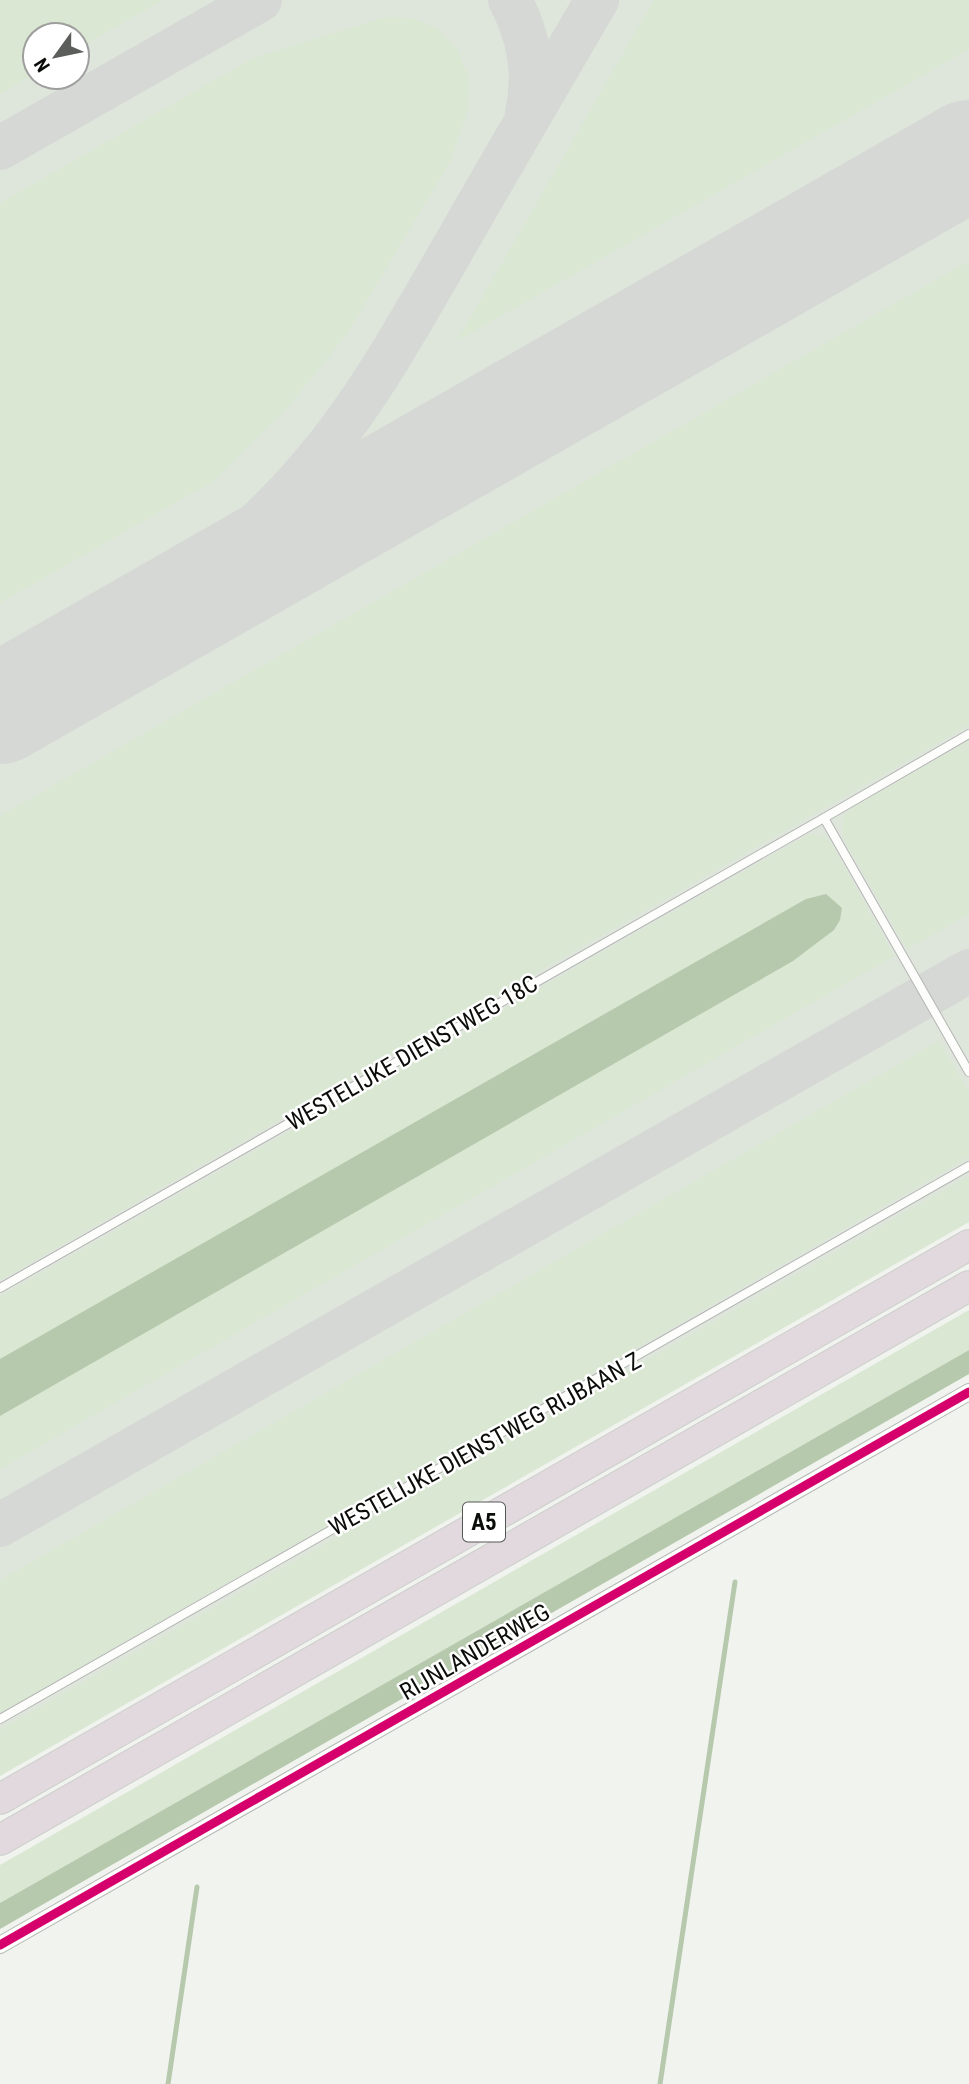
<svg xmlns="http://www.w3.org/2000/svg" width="969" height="2084" font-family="'Roboto Condensed',sans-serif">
<rect width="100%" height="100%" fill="#f0f3ee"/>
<!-- built -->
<path fill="#dee6db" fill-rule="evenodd" d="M0,0H969V1180L0,1735ZM35,35H77V77H35Z"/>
<!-- green -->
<g fill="#d9e7d3">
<path d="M0,0H163L77,49V35H35V73L0,94Z"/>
<path d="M654,0H969V49L457,341Z"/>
<path d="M386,17L411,18L436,28L457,49L469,77L468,109L450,162L347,334L290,405L212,482L0,603V203L253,58Z"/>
<path d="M969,261V725L0,1280V816Z"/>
<path d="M969,741V914L907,949L843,837C841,825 841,817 851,809Z"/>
<path d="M810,834L824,837L830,842L894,956L0,1469V1297Z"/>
<path d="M939,1041L969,1092V1157L0,1713V1580Z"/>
<path d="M969,1176V1222L0,1776V1730Z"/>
<path d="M969,1310V1350L0,1903V1865Z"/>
</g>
<!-- water -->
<g fill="#b6c9ad">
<path d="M826,894L842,908L840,920L834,930L793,961L0,1416V1359L806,899Z"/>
<path d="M969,1350V1374L0,1929V1903Z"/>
</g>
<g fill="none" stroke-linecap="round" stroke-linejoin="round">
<!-- stream -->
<g stroke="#b6c9ad" stroke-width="5">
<path d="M168,2084L197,1887"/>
<path d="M660,2084L735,1582"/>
</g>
<!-- taxiway -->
<g stroke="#d6d8d6" stroke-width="44">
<path d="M510,0C529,36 536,73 527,113"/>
<path d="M0,148L260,0"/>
<path d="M109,646C179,592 250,538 308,470C364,406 405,331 448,257C497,171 547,86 597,0"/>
<path d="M0,1525L969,971"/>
</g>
<!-- runway -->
<path stroke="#d6d8d6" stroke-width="110" d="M0,709L969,155"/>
<defs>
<g id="lane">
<path d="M824,818L969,734"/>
<path d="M0,1288L824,818L969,1072"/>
<path d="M0,1719L969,1166"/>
</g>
<path id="street" d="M0,1945L969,1392"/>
<g id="highway">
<path d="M0,1799L969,1245"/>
<path d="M0,1840L969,1286"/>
</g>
</defs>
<!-- lane casing -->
<use href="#lane" stroke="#b4b6b3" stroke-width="10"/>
<!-- street casing -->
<use href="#street" stroke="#b4b6b3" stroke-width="18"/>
<!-- highway casing -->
<use href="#highway" stroke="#cdcfcc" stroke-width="32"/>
<!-- lane -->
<use href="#lane" stroke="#fdfdfc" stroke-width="8"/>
<!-- street -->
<use href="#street" stroke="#fdfdfc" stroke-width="16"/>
<!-- highway -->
<use href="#highway" stroke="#e1d9dd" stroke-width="30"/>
<defs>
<path id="cycleway" d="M0,1945L969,1392"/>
</defs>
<!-- cycleway casing -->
<use href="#cycleway" stroke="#fff" stroke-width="13"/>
<!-- cycleway -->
<use href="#cycleway" stroke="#d6006c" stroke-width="9"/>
</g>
<g text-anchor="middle" stroke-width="5" stroke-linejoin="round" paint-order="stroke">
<!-- shield labels -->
<rect fill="#fff" stroke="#545654" stroke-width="2" x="463" y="1502.5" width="42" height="39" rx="5"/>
<g font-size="23" font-weight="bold" fill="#0b0d0a">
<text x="484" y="1530">A5</text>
</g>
<!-- street labels -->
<g font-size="24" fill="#0b0d0a" stroke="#fff">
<text transform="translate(412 1053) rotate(-30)" y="8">WESTELIJKE DIENSTWEG 18C</text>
<text transform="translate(485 1444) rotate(-29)" y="8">WESTELIJKE DIENSTWEG RIJBAAN Z</text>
<text transform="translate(475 1652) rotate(-30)" y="8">RIJNLANDERWEG</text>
</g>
</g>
<!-- north arrow -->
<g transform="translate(56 56) rotate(237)"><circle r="33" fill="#ffffff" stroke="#9d9e9d" stroke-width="2"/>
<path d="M0-5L12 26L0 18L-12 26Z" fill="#5b5e5a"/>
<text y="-10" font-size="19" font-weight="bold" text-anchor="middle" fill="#0b0d0a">N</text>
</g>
</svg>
